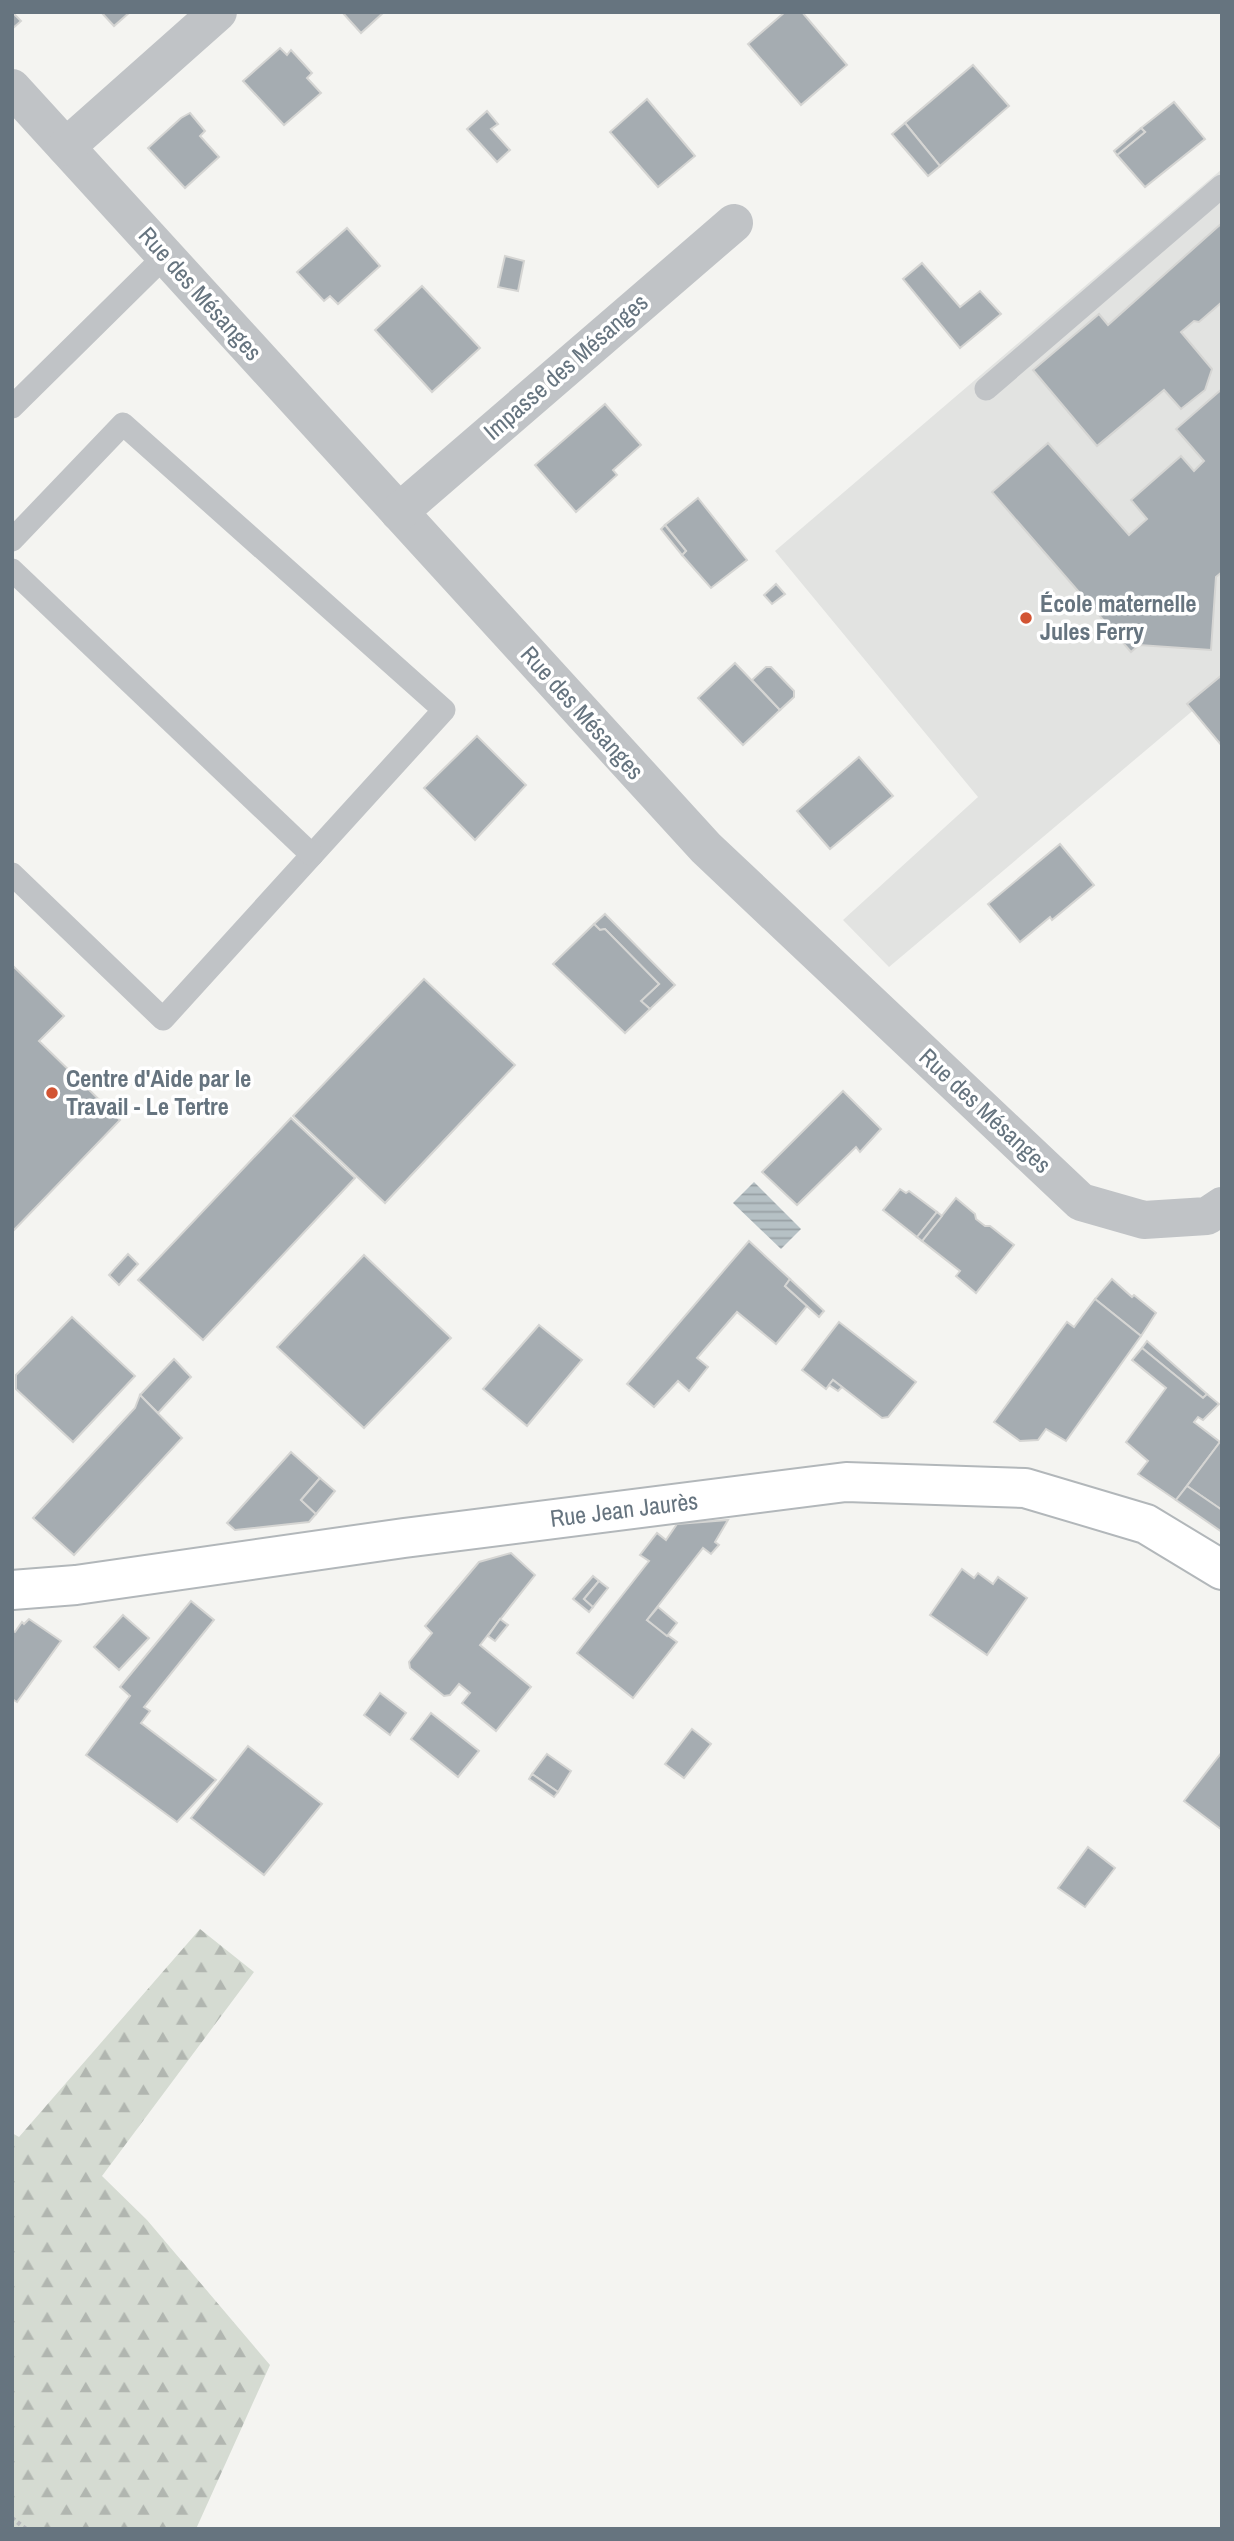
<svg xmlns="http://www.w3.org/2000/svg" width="1234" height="2541" font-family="'Archivo Narrow',sans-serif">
<defs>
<pattern id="forest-firs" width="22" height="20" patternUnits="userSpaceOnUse" patternTransform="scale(1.75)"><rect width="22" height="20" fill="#d5dbd2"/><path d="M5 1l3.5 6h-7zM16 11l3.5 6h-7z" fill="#b1b6b0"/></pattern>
<pattern id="water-rules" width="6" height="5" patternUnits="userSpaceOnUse" patternTransform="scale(1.75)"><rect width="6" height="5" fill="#b6c1c5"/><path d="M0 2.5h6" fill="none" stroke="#98a1a5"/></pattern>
</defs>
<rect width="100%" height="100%" fill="#f4f4f1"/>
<!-- built -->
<path fill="#e2e3e1" d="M1222,169V686L889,967L843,920L978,797L775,551Z"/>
<!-- forest -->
<path fill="url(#forest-firs)" d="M200,1929L254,1972L102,2176L147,2220L270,2365L196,2529H12V2133L19,2137Z"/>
<!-- water -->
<path fill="url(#water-rules)" d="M754,1182L801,1229L781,1249L733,1203Z"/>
<!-- building -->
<g fill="#a5acb1" stroke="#d5d5d3" stroke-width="2">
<path d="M12,12L21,21L12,29Z"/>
<path d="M101,12H130L114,26Z"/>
<path d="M342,12H384L361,33Z"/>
<path d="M785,12H802L847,65L801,105L748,44Z"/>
<path d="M280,48L287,55L291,50L312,73L307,78L321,93L284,125L243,81Z"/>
<path d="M973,65L1009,106L940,166L905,123Z"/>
<path d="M647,99L695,156L658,187L610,132Z"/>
<path d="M1174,102L1205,139L1145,187L1117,155L1145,132L1141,128Z"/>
<path d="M487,111L498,124L491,129L510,150L497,162L467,129Z"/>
<path d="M190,113L205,131L200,136L219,157L185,188L148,148L181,118Z"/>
<path d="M905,123L940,166L928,176L892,134Z"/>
<path d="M1141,128L1145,132L1117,155L1114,151Z"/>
<path d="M1222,223V302L1199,322L1194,321L1181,332L1212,369L1205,390L1181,409L1164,390L1097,446L1033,370L1099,314L1108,325Z"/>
<path d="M347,228L380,266L338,304L330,296L324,301L297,272Z"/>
<path d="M505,256L524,261L518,291L498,287Z"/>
<path d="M922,263L960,307L980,291L1001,314L960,348L903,279Z"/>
<path d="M422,286L480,348L432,392L375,330Z"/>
<path d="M1222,389V572L1216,577L1211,650L1139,645L1131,652L992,492L1048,443L1129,535L1147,519L1131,500L1181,456L1194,471L1204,461L1176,429Z"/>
<path d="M605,404L641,445L613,470L617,475L576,512L535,465Z"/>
<path d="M698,498L747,560L711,588L682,555L686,551L665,525Z"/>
<path d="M665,525L686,551L682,555L661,529Z"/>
<path d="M776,584L785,594L772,604L764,595Z"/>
<path d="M735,663L780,710L743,745L698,698Z"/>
<path d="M766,667H771L794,691V697L780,710L752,680Z"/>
<path d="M1222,675V746L1187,704Z"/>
<path d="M477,736L526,785L475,840L424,788Z"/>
<path d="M859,757L893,796L830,849L797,811Z"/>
<path d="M1060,844L1094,885L1052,920L1050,917L1020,942L988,904Z"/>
<path d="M605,914L675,985L650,1009L641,1001L659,984L605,929L600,930L594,924Z"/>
<path d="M594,924L600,930L605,929L659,984L641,1001L650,1009L625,1033L553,964Z"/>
<path d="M12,965L64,1016L39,1041L120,1120L12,1232Z"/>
<path d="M424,979L515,1065L385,1203L293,1116Z"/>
<path d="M843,1091L881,1129L860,1152L856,1147L797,1205L762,1172Z"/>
<path d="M291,1118L355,1178L203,1340L138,1280Z"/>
<path d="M900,1189L906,1193L909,1191L937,1212L917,1237L883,1210Z"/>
<path d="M956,1198L975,1214L976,1219L985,1226H990L1014,1245L976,1293L956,1276L960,1271L922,1241Z"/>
<path d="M937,1212L942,1216L922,1241L917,1237Z"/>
<path d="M749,1241L790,1279L785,1286L807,1306L776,1344L737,1312L697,1358L708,1367L689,1391L678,1381L654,1407L627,1384Z"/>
<path d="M128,1254L138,1264L119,1285L109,1275Z"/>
<path d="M364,1255L451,1338L364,1428L277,1347Z"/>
<path d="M790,1279L824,1311L819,1317L785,1286Z"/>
<path d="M1112,1279L1132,1297L1134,1295L1156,1313L1141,1336L1095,1299Z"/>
<path d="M1095,1299L1141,1336L1066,1441L1046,1429L1038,1440L1020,1441L994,1422L1067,1322L1074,1327Z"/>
<path d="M72,1317L135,1376L73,1442L16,1389V1375Z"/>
<path d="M839,1322L916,1382L888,1417L882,1418L833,1380L826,1389L802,1370Z"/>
<path d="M539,1325L582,1360L527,1426L483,1389Z"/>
<path d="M1147,1341L1207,1394L1203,1398L1142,1348Z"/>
<path d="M1142,1348L1203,1398L1207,1394L1219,1404L1203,1420L1198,1417L1194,1422L1220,1442L1176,1500L1138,1474L1148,1461L1126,1442L1166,1388L1132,1360Z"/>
<path d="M174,1359L191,1377L158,1413L140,1395Z"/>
<path d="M833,1380L842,1387L838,1391L829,1385Z"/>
<path d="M140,1395L182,1438L74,1555L33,1518L135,1408Z"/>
<path d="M1220,1442L1222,1443V1510L1187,1486Z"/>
<path d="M291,1452L320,1478L301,1500L316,1514L309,1522L235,1530L227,1523Z"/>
<path d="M320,1478L335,1491L316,1514L301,1500Z"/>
<path d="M1187,1486L1222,1510V1532L1176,1500Z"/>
<path d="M728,1520L715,1542L719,1545L711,1554L703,1548L647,1620L677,1642L633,1698L577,1653L649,1561L640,1555L657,1533L666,1540L677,1524Z"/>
<path d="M511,1553L535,1575L480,1645L531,1687L496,1731L462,1703L470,1693L459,1684L450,1695L444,1696L410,1668L409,1662L432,1633L425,1626L479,1562Z"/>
<path d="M962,1569L974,1578L978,1573L993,1584L998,1577L1027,1598L987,1655L930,1615Z"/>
<path d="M593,1576L599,1581L584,1599L593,1607L589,1612L573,1599Z"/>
<path d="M599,1581L608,1588L593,1607L584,1599Z"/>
<path d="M191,1601L214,1620L144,1707L150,1711L141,1723L216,1780L177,1822L86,1755L130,1696L120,1687Z"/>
<path d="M658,1607L677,1623L667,1636L647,1620Z"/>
<path d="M123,1615L149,1638L119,1670L94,1647Z"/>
<path d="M29,1619L61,1641L17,1702L12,1699V1630L15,1632L22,1622L24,1624Z"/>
<path d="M500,1619L508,1625L495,1641L488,1636Z"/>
<path d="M380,1693L406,1713L390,1735L364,1715Z"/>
<path d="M431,1713L479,1751L458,1777L411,1739Z"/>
<path d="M692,1729L711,1744L684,1778L665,1764Z"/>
<path d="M248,1746L322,1804L264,1875L191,1818Z"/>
<path d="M1222,1752V1830L1184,1801Z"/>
<path d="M547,1754L571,1771L558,1792L532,1774Z"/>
<path d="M532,1774L558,1792L554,1797L529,1779Z"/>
<path d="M1088,1847L1115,1868L1085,1907L1058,1888Z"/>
</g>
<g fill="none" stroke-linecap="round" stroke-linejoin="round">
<defs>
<path id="secondary" d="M12,1590L76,1585L404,1538L846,1482L1025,1488L1146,1524L1222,1570"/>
</defs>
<!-- secondary casing -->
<use href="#secondary" stroke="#b2b7ba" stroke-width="42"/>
<!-- path -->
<path stroke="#b9bbbd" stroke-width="4.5" stroke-dasharray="3.5 3.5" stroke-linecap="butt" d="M12,2518L26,2529"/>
<!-- lane -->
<g stroke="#c0c3c6" stroke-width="23">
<path d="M986,389L1222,186"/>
<path d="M12,407L165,256"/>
<path d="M12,540L123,424L444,710L163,1019L12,874"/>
<path d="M12,570L312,855"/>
</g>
<!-- street -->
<g stroke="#c0c3c6" stroke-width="38">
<path d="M12,88L706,848L1081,1202L1144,1220L1207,1216L1222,1206"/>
<path d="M66,147L218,12"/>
<path d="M399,512L734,223"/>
</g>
<!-- secondary -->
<use href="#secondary" stroke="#fff" stroke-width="38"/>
</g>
<!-- markers -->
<g fill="#d25433" stroke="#fff" stroke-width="2.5">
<circle cx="1026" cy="618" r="7"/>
<circle cx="52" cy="1093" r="7"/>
</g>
<g text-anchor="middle" stroke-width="7" stroke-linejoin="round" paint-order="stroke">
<!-- street labels -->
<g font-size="24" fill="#66747f" stroke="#fff">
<text transform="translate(200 294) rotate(48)" y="8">Rue des Mésanges</text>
<text transform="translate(566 367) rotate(-41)" y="8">Impasse des Mésanges</text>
<text transform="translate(582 713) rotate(48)" y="8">Rue des Mésanges</text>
<text transform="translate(985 1111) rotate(43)" y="8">Rue des Mésanges</text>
<text transform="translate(624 1510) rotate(-7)" y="8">Rue Jean Jaurès</text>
</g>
<!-- poi labels -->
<g font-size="24" font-weight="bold" fill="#66747f" stroke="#fff" text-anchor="start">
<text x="1040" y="612">École maternelle<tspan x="1040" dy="28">Jules Ferry</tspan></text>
<text x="66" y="1087">Centre d'Aide par le<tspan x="66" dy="28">Travail - Le Tertre</tspan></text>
</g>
</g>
<!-- border -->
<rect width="1234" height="2541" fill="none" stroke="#66747f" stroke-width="28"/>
</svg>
